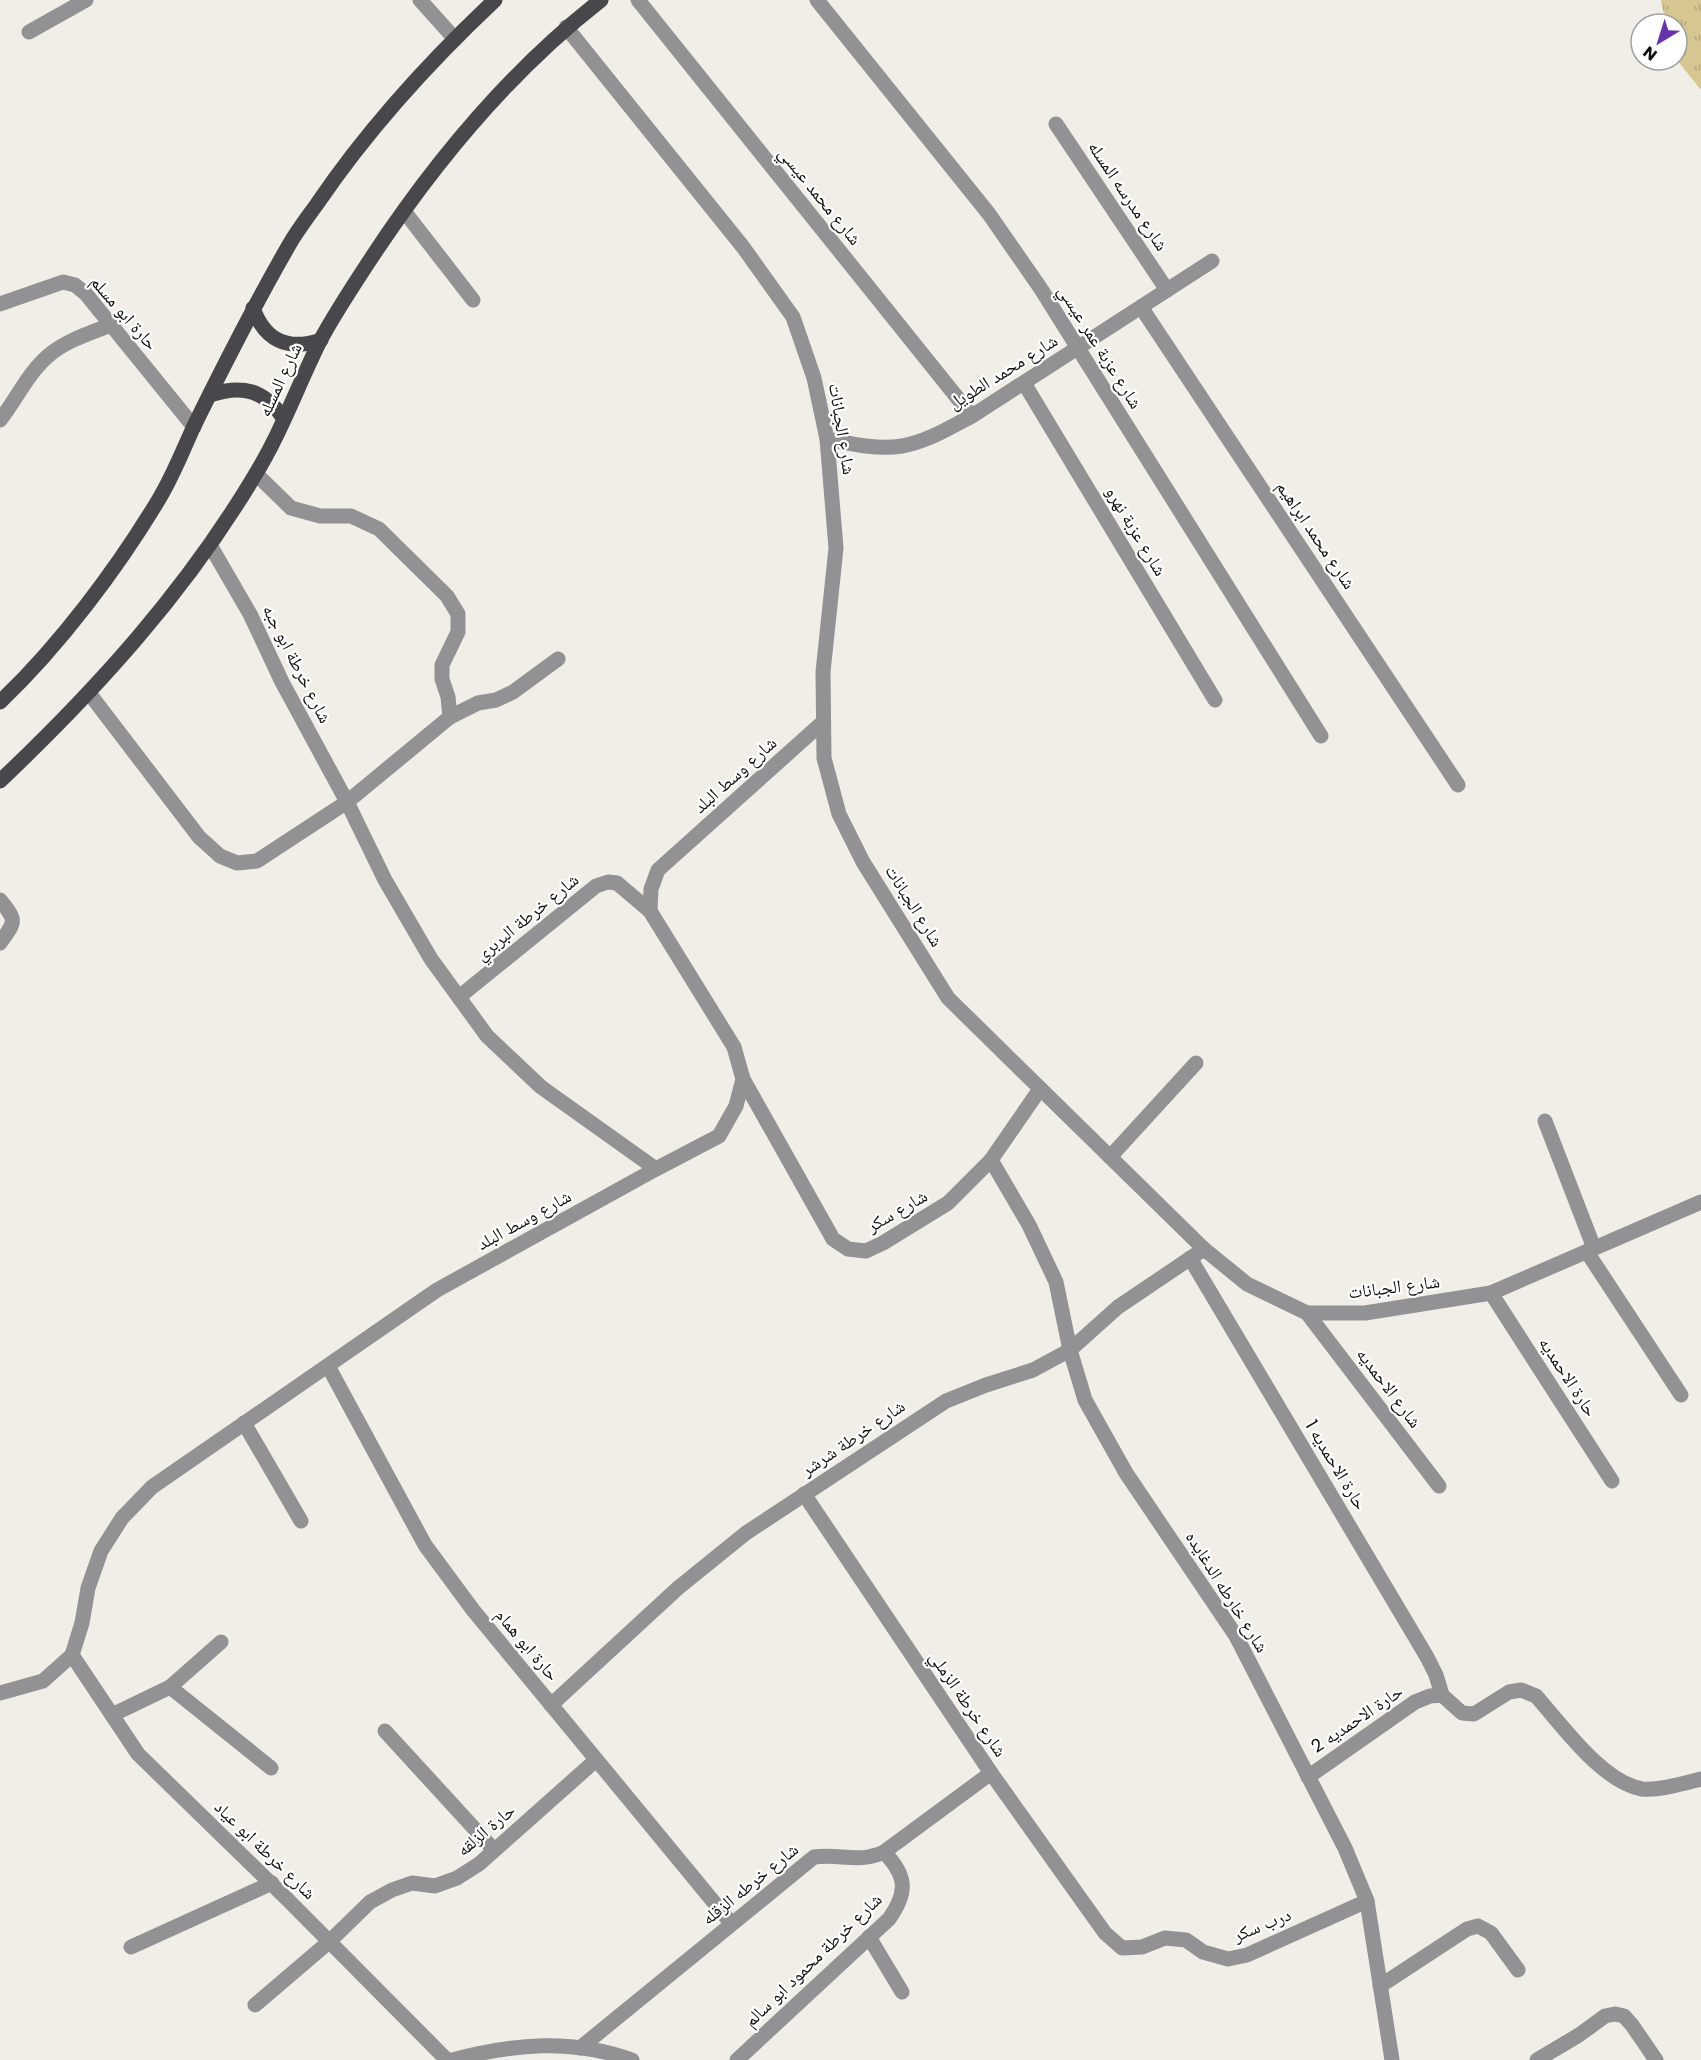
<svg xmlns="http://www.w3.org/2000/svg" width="1701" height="2060" font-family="Poppins,'Noto Naskh Arabic',sans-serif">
<defs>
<pattern id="grass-tufts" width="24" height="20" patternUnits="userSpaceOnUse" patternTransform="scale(1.5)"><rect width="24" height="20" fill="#d5c692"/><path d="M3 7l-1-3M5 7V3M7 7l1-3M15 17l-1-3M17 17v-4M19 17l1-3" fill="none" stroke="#b6a97d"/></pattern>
</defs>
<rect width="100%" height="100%" fill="#f0eee6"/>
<!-- grass -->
<path fill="url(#grass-tufts)" d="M1661,0H1701V90L1677,60V24H1666Z"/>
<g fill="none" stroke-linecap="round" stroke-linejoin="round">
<!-- minor -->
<g stroke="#929194" stroke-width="15">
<path d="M420,0L455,39"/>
<path d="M638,0L972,416"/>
<path d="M817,0L989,214L1041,289L1321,736"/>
<path d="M566,27L743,247L793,317L814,378L827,439L836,548L823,672L824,758L839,814L863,862L948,998L1204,1249L1247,1284L1307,1313H1365L1491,1293L1701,1202"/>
<path d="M29,32L86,0"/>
<path d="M1056,124L1167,290"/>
<path d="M404,211L473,300"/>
<path d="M0,304L63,282L75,285L86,294L194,427"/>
<path d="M1141,307L1458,785"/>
<path d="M1024,383L1215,700"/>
<path d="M0,420C16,400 28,373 48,356C65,341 90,333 111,325"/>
<path d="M827,439C852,444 877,450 902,446C927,442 950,427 972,416L1212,261"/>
<path d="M256,474L291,508L320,516H351L379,529L447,596L458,614V632L442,665V679L448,697L450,717"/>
<path d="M210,545L250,614L282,682L347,802L385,880L431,959L487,1036L541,1087L656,1169"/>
<path d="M89,693L199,837L220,856L237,863L257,861L347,802L450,717L478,703L496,700L513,692L558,659"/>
<path d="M0,900C17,921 16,921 0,943"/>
<path d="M459,997L596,886L608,882L617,883L650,911"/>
<path d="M743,1079L833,1239L848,1249L866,1251L883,1243L948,1203L991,1160L1040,1089"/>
<path d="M1545,1121L1594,1248"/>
<path d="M1110,1157L1196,1063"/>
<path d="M991,1160L1029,1225L1056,1282L1070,1350L1085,1400L1126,1473L1236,1636L1345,1848L1367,1901L1392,2060"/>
<path d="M1587,1252L1681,1395"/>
<path d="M1190,1258L1427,1657L1436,1675L1442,1695"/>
<path d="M1491,1293L1612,1481"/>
<path d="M1307,1313L1439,1486"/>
<path d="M328,1366L425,1545L473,1610L731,1923"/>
<path d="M244,1423L301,1521"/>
<path d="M804,1494L991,1773L1105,1933L1122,1948L1142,1947L1165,1938L1186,1940L1203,1952L1228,1959L1247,1955L1367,1901"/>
<path d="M72,1655L138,1754L288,1900L447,2060"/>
<path d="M170,1687L271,1768"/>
<path d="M0,1693L43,1681L72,1655L82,1623L88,1588L101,1551L122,1518L152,1487L437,1290L656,1169L719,1136L736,1106L743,1079L734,1047L650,911L651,889L658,870L823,722"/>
<path d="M551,1705L678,1588L746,1533L946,1401L986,1385L1033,1370L1070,1350L1118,1307L1204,1249"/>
<path d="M112,1715L170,1687L221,1642"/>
<path d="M385,1731L494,1850"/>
<path d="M1308,1777L1415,1702L1430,1696L1442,1695L1462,1713L1474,1714L1509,1692L1521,1690L1536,1696C1562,1725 1602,1782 1642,1789C1659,1791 1685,1783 1701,1779"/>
<path d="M869,1937L902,1992"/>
<path d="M131,1947L272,1883"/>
<path d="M1380,1986L1467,1929L1478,1926L1491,1933L1518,1970"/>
<path d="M255,2005L330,1941L370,1902L392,1890L412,1883L435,1886L457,1878L479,1864L596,1760"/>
<path d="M580,2048L814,1857C840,1853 858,1864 884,1852L991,1773"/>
<path d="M452,2060C513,2044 571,2038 632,2060"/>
<path d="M737,2060L889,1919C908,1892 907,1876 884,1852"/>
<path d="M1537,2060L1579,2035L1605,2016L1615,2014L1624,2016L1632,2025L1656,2060"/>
</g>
<!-- major -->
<g stroke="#48474c" stroke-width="15">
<path d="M253,308C265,341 288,351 321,340"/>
<path d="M210,395C243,384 264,390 284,419"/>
<path d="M0,702C59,646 117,569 159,499C173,476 183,450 194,426C224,365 255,304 289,245C297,231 307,218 317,204C368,129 429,62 495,0"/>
<path d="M0,781C97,689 186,591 255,475C281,433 298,385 320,341C335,313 353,286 370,260C433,164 510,71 601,0"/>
</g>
</g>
<g text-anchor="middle" stroke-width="4.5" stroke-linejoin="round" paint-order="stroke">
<!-- street labels -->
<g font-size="18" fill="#12110f" stroke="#fff">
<text transform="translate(820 196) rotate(51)" y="6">شارع محمد عيسي</text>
<text transform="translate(1128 196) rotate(56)" y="6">شارع مدرسه المسله</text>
<text transform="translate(124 313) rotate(49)" y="6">حارة ابو مسلم</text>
<text transform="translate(1100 347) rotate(58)" y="6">شارع عزبة عمر عيسي</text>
<text transform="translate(1003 372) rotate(-32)" y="6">شارع محمد الطويل</text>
<text transform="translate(280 380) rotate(-65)" y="6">شارع المسله</text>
<text transform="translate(842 429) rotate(81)" y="6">شارع الجبانات</text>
<text transform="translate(1136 531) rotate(59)" y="6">شارع عزبة نهرو</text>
<text transform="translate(1316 535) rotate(56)" y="6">شارع محمد ابراهيم</text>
<text transform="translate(297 664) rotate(63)" y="6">شارع خرطة ابو جبه</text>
<text transform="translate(735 775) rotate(-42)" y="6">شارع وسط البلد</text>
<text transform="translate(914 906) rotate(58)" y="6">شارع الجبانات</text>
<text transform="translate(527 917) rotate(-39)" y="6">شارع خرطة البربري</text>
<text transform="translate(897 1211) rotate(-30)" y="6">شارع سكر</text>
<text transform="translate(524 1220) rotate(-29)" y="6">شارع وسط البلد</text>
<text transform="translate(1394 1287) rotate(-7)" y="6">شارع الجبانات</text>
<text transform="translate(1568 1377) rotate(57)" y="6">حارة الاحمديه</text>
<text transform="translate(1389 1388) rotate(53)" y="6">شارع الاحمديه</text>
<text transform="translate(853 1438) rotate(-34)" y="6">شارع خرطة شرشر</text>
<text transform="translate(1336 1465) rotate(59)" y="6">حارة الاحمديه 1</text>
<text transform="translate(1227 1592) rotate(58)" y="6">شارع خارطه الدغايده</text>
<text transform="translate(527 1645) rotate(50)" y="6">حارة ابو همام</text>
<text transform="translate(968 1704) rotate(56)" y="6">شارع خرطة الزملي</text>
<text transform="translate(1357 1719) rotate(-34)" y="6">حارة الاحمديه 2</text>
<text transform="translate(486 1830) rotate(-40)" y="6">حارة الزلقه</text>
<text transform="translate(265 1850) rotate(44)" y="6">شارع خرطة ابو عياد</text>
<text transform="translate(750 1884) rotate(-39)" y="6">شارع خرطه الزقله</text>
<text transform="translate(1262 1925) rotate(-22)" y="6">درب سكر</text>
<text transform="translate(813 1960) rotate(-44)" y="6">شارع خرطة محمود ابو سالم</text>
</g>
</g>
<!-- north arrow -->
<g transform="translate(1659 42) rotate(218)"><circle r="28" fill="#ffffff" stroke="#a0a09f" stroke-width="1.5"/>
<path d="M0-4.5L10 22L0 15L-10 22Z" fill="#6633aa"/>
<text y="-9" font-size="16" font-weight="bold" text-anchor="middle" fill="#12110f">N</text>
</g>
</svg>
